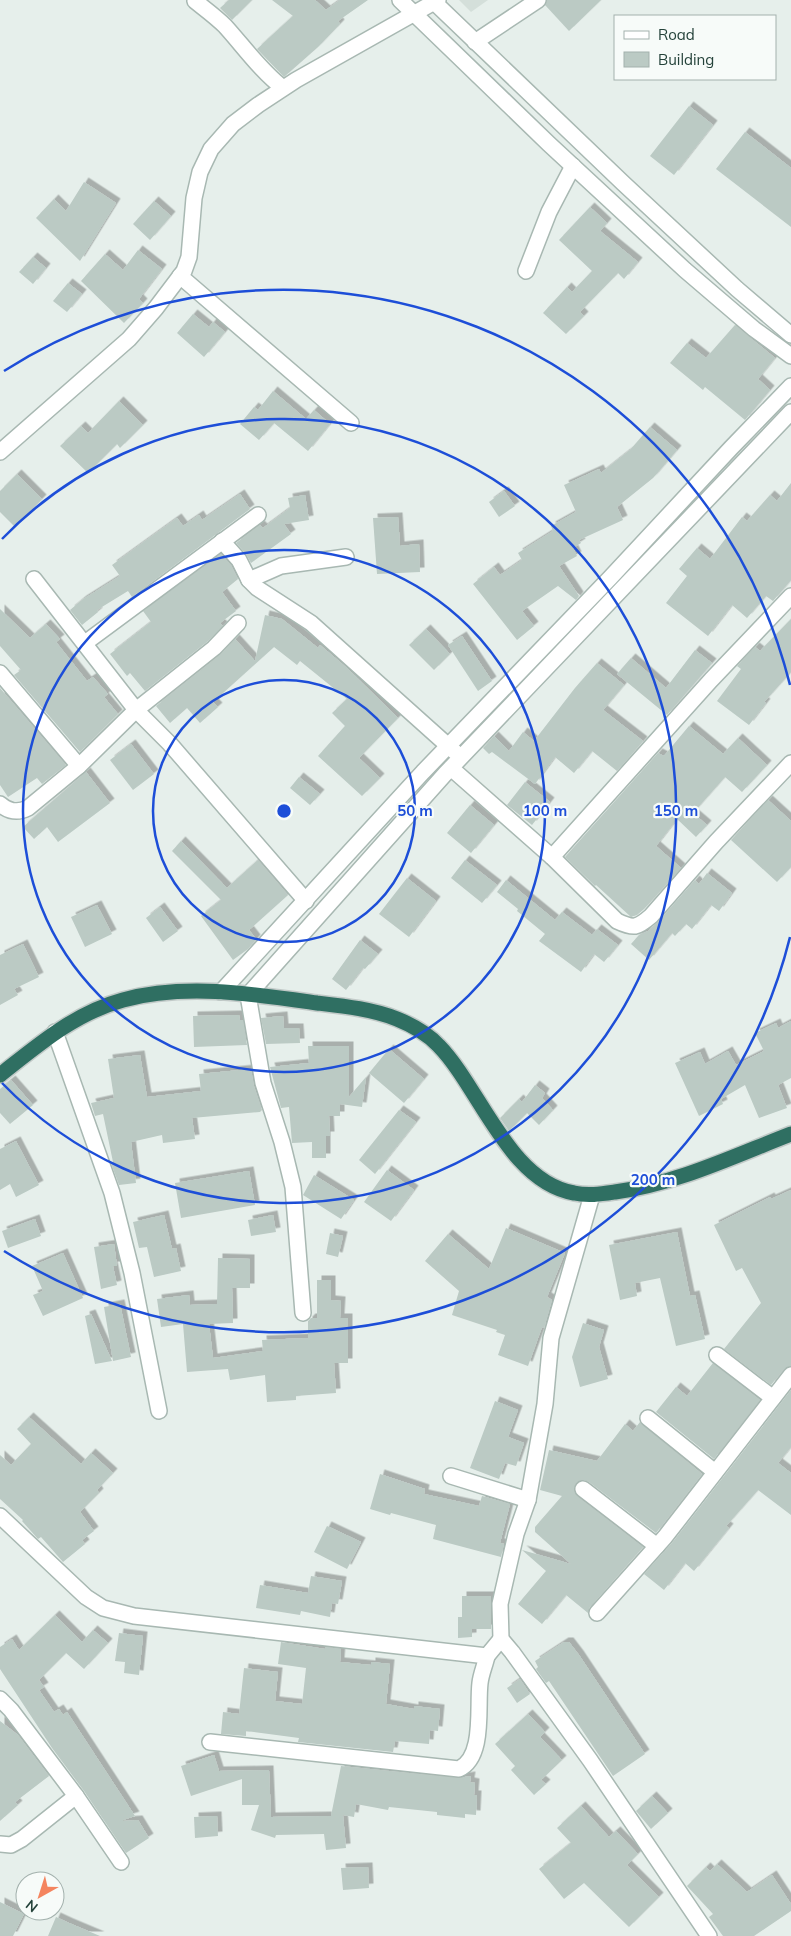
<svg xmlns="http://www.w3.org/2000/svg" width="791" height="1936" font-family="Mulish,sans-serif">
<defs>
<filter id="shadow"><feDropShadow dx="4.5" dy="-4.5" stdDeviation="0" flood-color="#0004"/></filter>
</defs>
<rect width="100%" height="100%" fill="#e6efeb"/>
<!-- built -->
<path fill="#d4dfda" d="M459,0H488L471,12Z"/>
<!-- building -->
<g fill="#bbcac4" filter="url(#shadow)">
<path d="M229,0H252L232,20L220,8Z"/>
<path d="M272,0H315L326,10L340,0H368L338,21L340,24L318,47L284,77L257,49L293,16Z"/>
<path d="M547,0H601L569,31L545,5Z"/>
<path d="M689,106L713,125L674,175L650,156Z"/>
<path d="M745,132L791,168V227L716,169Z"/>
<path d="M84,182L116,203L80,261L36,218L54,199L66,211Z"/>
<path d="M154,201L171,216L150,240L133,224Z"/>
<path d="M590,207L607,223L600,231L638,262L624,279L618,273L580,312L584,316L566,334L543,313L567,287L572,292L592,271L559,240Z"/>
<path d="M138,250L162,269L139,299L143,303L124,323L81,281L105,254L123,270Z"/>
<path d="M33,257L46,268L33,284L19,272Z"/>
<path d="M68,283L82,294L67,312L53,301Z"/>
<path d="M193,314L209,327L213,322L225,332L204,357L177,333Z"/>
<path d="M735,325L775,358L758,379L770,390L745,420L705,387L703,390L670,363L687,343L706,358Z"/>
<path d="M273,391L306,419L314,410L330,424L308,451L274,423L259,440L240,424L254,407L258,410Z"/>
<path d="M119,401L143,425L120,448L117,444L88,473L60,446L81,426L88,433Z"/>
<path d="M650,427L677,450L653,478L617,507L623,520L579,540L581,543L573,548L577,556L559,566L579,596L576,600L558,586L522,611L534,626L517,640L473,584L494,567L500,575L522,560L518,553L553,531L551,526L576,512L564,485L599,469L601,473L630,450Z"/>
<path d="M17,474L42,499L15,527L0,512V491Z"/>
<path d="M791,483V580L773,601L766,596L747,618L732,605L708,636L666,603L687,576L679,569L697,548L710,559L742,517L747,521L770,495L777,501Z"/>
<path d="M504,491L515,506L499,517L489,502Z"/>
<path d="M240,494L250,509L132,597L128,591L97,610L98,612L82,625L70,610L82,600L120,576L112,565L177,518L183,526L199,515L202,520Z"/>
<path d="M305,495L309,520L284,524L291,534L251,563L246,554L236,543L260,525L263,528L290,508L288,498Z"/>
<path d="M398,517L400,546L419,544L420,572L377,574L373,518Z"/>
<path d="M221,554L231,565L238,579L222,592L236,611L220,623L223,626L208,641L145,691L130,673L127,676L110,654L151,622L143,611Z"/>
<path d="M0,609L30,638L46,624L60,639L56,642L87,681L93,677L108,694L104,697L118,714L80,752L14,675L21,670L0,646Z"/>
<path d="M265,615L282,619L318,648L320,645L347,668L398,718L359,758L380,778L362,796L318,756L345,726L332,713L347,699L300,661L297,665L274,647L213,702L218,707L200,723L187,708L170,723L156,706L220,655L235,639L255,661Z"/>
<path d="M791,619V672L764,702L766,703L749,725L717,701L741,669L737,666L755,647L760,651Z"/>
<path d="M426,629L450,654L434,670L409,645Z"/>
<path d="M462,636L492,681L478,691L448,645Z"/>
<path d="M695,650L712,663L667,715L617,674L631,658L666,688Z"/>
<path d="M597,663L624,685L603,710L643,741L617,771L592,751L574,773L555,757L535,784L492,752L489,754L483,748L494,736L509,751L523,732L534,741L575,688Z"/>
<path d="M0,688L66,765L42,784L37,778L8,797L0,785Z"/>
<path d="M689,726L723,754L738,738L767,765L742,792L725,777L693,813L707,825L696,837L677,819L656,846L681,868L644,909L637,915L631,917L596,885L595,886L565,857L658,753L664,756Z"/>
<path d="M131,744L154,774L133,790L110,760Z"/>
<path d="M86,772L110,803L58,842L47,827L34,839L23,827Z"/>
<path d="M299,777L320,794L310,805L290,788Z"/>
<path d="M525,782L550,802L532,825L507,805Z"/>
<path d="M768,800L791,821V867L777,882L731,840Z"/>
<path d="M470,805L494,825L471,853L447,833Z"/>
<path d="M181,841L227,888L258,860L288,895L249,930L256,939L248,949L233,960L201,916L221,900L172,851Z"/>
<path d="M465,860L497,885L482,903L451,878Z"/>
<path d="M707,873L732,893L719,911L711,905L692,929L686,924L675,936L672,933L649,960L631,944L639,935L648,931L658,922L695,880L699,884Z"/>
<path d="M407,878L436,901L409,937L379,914Z"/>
<path d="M506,880L555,920L562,912L592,935L597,929L618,945L604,962L594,954L581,972L539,941L545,934L517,911L518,909L497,892Z"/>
<path d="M97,905L112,934L85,947L71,917Z"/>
<path d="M160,907L178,931L163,942L146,918Z"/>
<path d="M360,940L378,954L365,969L363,968L346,990L332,979Z"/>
<path d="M23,944L39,977L14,989L18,995L0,1005V955Z"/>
<path d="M239,1015L240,1020H243L247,1045L194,1047L193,1016Z"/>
<path d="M283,1016L284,1028H299L300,1043L266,1044L261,1018Z"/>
<path d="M791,1021V1078L778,1085L787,1108L759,1118L745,1085L721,1099L723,1104L699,1116L675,1063L700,1052L705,1064L728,1051L736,1065L764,1051L755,1033L776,1023L778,1028Z"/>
<path d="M308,1046H349V1097L366,1077L362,1107L340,1104V1116H329L330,1136H326V1158H312V1142L292,1143L289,1107L281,1108L270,1067L309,1063Z"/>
<path d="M389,1049L424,1079L404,1103L369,1073Z"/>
<path d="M140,1055L147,1097L201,1091L199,1074L251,1069L254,1086L262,1110L260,1112L192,1118L195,1139L163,1143L162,1135L131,1142L136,1183L119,1185L111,1163L113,1162L103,1114L95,1116L91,1103L114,1098L108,1059Z"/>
<path d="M11,1080L33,1105L10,1124L0,1113V1089Z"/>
<path d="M535,1085L545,1093L542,1098L553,1110L539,1125L527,1113L509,1131L500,1118L519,1099L522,1102Z"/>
<path d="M399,1110L416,1122L375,1174L359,1160Z"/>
<path d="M16,1141L39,1185L16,1197L10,1184L0,1190V1149Z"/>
<path d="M387,1170L414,1190L391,1221L364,1202Z"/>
<path d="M249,1171L255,1205L181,1218L175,1183Z"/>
<path d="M314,1175L354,1200L341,1219L303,1195Z"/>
<path d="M791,1190V1366L784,1369L771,1385L724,1349L761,1303L742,1268L736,1271L714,1225L770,1197L771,1199Z"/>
<path d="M164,1215L172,1249L176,1248L181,1271L154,1277L147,1247L139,1248L133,1222Z"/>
<path d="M273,1215L276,1232L251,1236L248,1220Z"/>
<path d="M35,1219L41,1236L8,1248L2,1231Z"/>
<path d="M506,1228L565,1253L547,1297L552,1300L544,1328L542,1327L528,1366L498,1355L505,1335L496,1332L497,1330L452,1315L459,1291L425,1261L448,1234L489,1269Z"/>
<path d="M677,1232L690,1296L695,1295L705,1339L676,1346L660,1278L635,1283L637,1296L620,1300L609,1245Z"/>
<path d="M330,1233L343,1236L338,1257L326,1254Z"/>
<path d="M114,1244L117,1266H113L117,1285L101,1289L94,1247Z"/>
<path d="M63,1253L83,1298L43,1316L33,1295L43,1291L32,1266Z"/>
<path d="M218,1258L250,1259V1288H232L233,1323L209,1324L213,1358L263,1351L262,1340L308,1338V1321L311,1318H317V1280H331V1300L341,1301L340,1318H348V1363H334L336,1393L296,1396V1400L267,1402L265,1375L230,1380L228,1369L187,1372L183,1324L161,1327L157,1299L189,1295L190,1305L217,1304Z"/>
<path d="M120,1304L131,1357L113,1361L104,1307Z"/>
<path d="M91,1314L112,1361L95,1364L85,1316Z"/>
<path d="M583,1323L604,1330L599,1347L608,1379L580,1387L572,1357Z"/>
<path d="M713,1363L760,1400L714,1459L656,1412L676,1387L687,1396Z"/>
<path d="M791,1390V1447L778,1463L791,1473V1515L758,1490L726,1526L729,1528L694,1571L685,1563L664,1590L644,1574L672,1543Z"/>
<path d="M495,1401L518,1410L508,1437L524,1443L516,1466L505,1463L499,1479L470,1468Z"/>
<path d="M29,1417L81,1464L91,1453L113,1473L97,1490L99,1493L80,1512L94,1531L82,1540L85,1544L63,1562L41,1537L38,1539L22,1521L23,1520L0,1499V1455L11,1465L31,1444L17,1429Z"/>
<path d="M640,1422L702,1474L656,1533L589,1482L584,1480L576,1483L574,1488L577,1496L643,1547L590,1607L588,1613L566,1595L542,1624L518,1604L546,1571L522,1550L571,1564L535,1532V1527L562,1496L540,1490L549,1450L597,1461L625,1424L633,1431Z"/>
<path d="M380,1474L425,1489L424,1494L479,1506L482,1496L510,1504L500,1543L504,1544L501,1557L433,1539L436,1525L391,1513L390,1515L370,1509Z"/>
<path d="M327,1526L361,1542L347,1569L314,1552Z"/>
<path d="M311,1576L342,1581L338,1604L332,1603L330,1617L301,1611L300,1615L256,1608L260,1585L308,1593Z"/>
<path d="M462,1596H491V1629H472V1637L458,1638V1617H462Z"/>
<path d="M55,1615L82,1642L93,1630L108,1643L84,1669L66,1653L39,1680L44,1687L39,1690L54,1712L59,1709L63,1715L67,1712L135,1816L123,1820V1821L138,1820L149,1838L126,1853L84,1791L52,1748L0,1669V1647L12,1639L19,1650Z"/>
<path d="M119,1633L143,1636L139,1675L124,1673L125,1662L115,1661Z"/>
<path d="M281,1642L325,1649V1647L341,1649L340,1662L371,1665V1662L390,1664L386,1704L414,1709V1706L440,1709L438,1731L430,1730L429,1744L395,1741L393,1752L298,1742L299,1738L246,1731V1736L221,1734L223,1712L239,1714L244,1668L278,1672L275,1701L302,1704L306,1668L278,1664Z"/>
<path d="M564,1642H569L579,1655L645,1754L613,1776L549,1681L546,1683L536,1669L538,1667L535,1661Z"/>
<path d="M520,1679L530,1694L517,1703L507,1688Z"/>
<path d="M528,1714L545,1732L540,1737L562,1760L541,1780L546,1784L534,1795L511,1770L515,1766L495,1744Z"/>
<path d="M0,1721L18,1735L49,1776L15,1802L18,1805L0,1821Z"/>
<path d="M214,1755L219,1771L269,1770L271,1817L331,1816L341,1766L458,1778L471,1776L470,1782L475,1783L474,1795H477L476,1815L465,1814V1818L437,1815V1812L389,1807L388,1810L356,1804L354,1817L343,1815L346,1848L326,1850L324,1834L276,1835L275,1838L251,1830L259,1805H242V1779L191,1796L181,1766Z"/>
<path d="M652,1796L668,1813L651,1829L636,1811Z"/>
<path d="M581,1806L609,1837L616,1831L638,1854L627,1865L659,1897L629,1927L584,1883L564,1899L539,1869L571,1843L557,1828Z"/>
<path d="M217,1816L218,1836L195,1838L194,1817Z"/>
<path d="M717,1864L747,1892L772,1875L791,1904V1911L754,1936H723L709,1917L713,1914L687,1886L706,1867L710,1871Z"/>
<path d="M368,1867L369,1888L343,1890L341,1868Z"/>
<path d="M0,1902L24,1914L13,1936H0Z"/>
<path d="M56,1917L69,1923L100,1936H48Z"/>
</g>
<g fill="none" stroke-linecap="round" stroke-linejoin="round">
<defs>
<g id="street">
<path d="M400,0L549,144L685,270L754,329L791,356"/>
<path d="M432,0L623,183L737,289L791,335"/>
<path d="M195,1C205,9 216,17 225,26C244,47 260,70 283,88"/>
<path d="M475,42L538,0"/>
<path d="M526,271L549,212L573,166"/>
<path d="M180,276L351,423"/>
<path d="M0,452L129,339L156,308L184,271L189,257L194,198L200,172L211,149L233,124L258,105L296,80L438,0"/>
<path d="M222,541L239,560L249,580L257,588L311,623L455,752"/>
<path d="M34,579L136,710L170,744L306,901"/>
<path d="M249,580L281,566L346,557"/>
<path d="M85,643L258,515"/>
<path d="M0,673L79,766"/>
<path d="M451,768L552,857L617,921C634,929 637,928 651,916L716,842L791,763"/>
<path d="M0,804C9,812 18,813 28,808L79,766L136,710L214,648L238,623"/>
<path d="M552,857L711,680L791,596"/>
<path d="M221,992L423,772L610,578L731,448L791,386"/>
<path d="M55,1032L112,1193L132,1273L159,1411"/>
<path d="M592,1195L551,1338L545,1404L528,1500L516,1534L500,1604L501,1639L512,1652L590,1760L709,1936"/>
<path d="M303,1313L293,1187L282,1142L263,1083L248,995L445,774L791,412"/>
<path d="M717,1355L773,1398"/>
<path d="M648,1418L715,1472"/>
<path d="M451,1476L528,1500"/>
<path d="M583,1489L657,1546"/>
<path d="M0,1516L86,1597L103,1608L134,1616L487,1656L501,1639"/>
<path d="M597,1613L665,1537L791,1375"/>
<path d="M0,1699L11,1710L76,1796L121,1862"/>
<path d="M210,1742L459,1769C485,1757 477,1707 480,1683C481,1674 485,1665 487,1656"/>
<path d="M0,1844L11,1845L22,1839L76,1796"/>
</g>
<path id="highway" d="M0,1075C38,1045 75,1013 123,1000C185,983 254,994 317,1003C343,1006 372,1009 397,1019C412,1025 428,1034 439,1046C480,1088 509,1182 574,1193C588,1196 601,1194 615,1192C676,1184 734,1156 791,1134"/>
</defs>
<!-- street casing -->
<use href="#street" stroke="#a8b8b2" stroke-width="18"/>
<!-- highway casing -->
<use href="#highway" stroke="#c2cac8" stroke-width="18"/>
<!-- street -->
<use href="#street" stroke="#fff" stroke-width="15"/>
<!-- highway -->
<use href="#highway" stroke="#2f6f62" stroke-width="15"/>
</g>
<!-- distance rings -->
<g fill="none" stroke="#1d4ed8" stroke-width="2.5">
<circle cx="284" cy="811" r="131"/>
<circle cx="284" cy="811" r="261"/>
<path d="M2 539A392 392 0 1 1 2 1083"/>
<path d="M790 937A522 522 0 0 1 4 1251M4 371A522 522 0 0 1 790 685"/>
</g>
<circle cx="284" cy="811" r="8" fill="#1d4ed8" stroke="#f7fbf9" stroke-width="2.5"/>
<g font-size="15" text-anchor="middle" font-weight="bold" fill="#1d4ed8" stroke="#f7fbf9" stroke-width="4.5" stroke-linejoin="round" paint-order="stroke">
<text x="415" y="816">50 m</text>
<text x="545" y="816">100 m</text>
<text x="676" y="816">150 m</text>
<text x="653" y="1185">200 m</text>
</g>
<!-- legend -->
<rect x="614" y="15" width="162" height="65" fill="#f7fbf9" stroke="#a3b1ad"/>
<rect x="624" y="31" width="25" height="8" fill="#ffffff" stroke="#a3b1ad"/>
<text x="658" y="40" font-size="15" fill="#24423a">Road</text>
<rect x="624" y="52" width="25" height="15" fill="#bbcac4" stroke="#a3b1ad"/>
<text x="658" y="65" font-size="15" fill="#24423a">Building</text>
<!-- north arrow -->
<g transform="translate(40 1896) rotate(219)"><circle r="24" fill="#f7fbf9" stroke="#a3b1ad"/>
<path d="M0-4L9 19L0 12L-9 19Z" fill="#f4845f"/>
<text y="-8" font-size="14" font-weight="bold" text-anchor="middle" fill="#24423a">N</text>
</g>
</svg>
